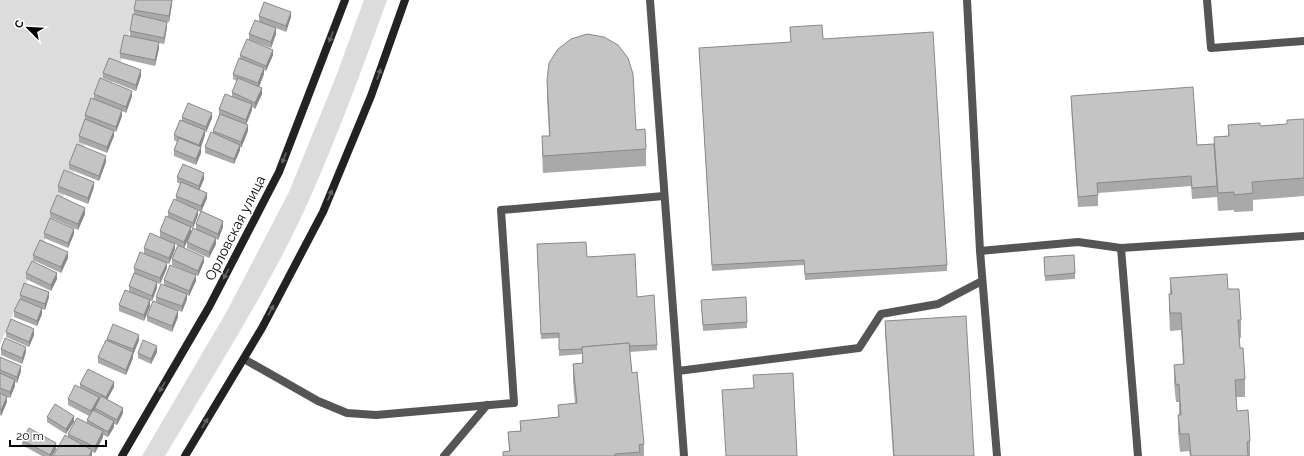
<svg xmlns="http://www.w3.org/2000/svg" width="1304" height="456" font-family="Raleway,sans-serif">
<rect width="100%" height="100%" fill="#fff"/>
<!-- green -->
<g fill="#dcdcdc">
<path d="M0,0H138L123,56L0,345Z"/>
<path d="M364,0H387C363,67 338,135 309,200C269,289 215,372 165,456H142L227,311L289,192L335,79Z"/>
</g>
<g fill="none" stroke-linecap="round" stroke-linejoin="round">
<!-- lane -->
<g stroke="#555" stroke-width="8">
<path d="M650,0L684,456"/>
<path d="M967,0L980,251L997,456"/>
<path d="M1207,0L1211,48L1304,41"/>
<path d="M1121,248L1138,456"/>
<path d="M980,251L1078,242L1121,248L1304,236"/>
<path d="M244,359L318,401L347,413L376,415L514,403L501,210L664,196"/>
<path d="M678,371L859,348L881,314L938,304L982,281"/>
<path d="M444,456L487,405"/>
</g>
<!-- secondary -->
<g stroke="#222" stroke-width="8">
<path d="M122,456L209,307L279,172L345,0"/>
<path d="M185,456L262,328L323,212L371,96L405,0"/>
</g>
</g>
<!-- wall -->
<g fill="#a9a9a9">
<path d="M172,0V4L169,22H167V27L164,44L159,43V48L155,66L120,58V53L130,36V31L134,14V10Z"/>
<path d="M259,16L291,17L286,32L276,28V34L271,48L249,40V34L259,21Z"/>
<path d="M790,27L823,39L947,265V271L805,280L804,265L712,271L699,48L791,42Z"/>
<path d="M240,55H273L266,71L264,70V74L259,87L262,94L255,109L252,107V110L246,124L248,131L241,148L240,147V150L234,164L205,153V147L213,133V131L219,115V109L232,97V92L237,81L233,79V74L240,59Z"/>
<path d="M103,73L141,76L136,91L103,78Z"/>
<path d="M547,80L636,130L646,149V166L543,173L542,153V136H549L547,97Z"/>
<path d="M94,94L132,96L126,113L122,111V116L116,132L114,131V136L107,153L79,142V136L85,119V115L94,100Z"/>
<path d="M1071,96L1197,145L1214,144V137L1228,136V125L1260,126L1287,124L1304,119V196L1253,200V211L1234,212V210L1218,211L1217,197L1192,199L1191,186L1098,193V206L1078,207L1071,106Z"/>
<path d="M182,117L212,118L205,133V135L201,147V153L196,165L174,156V150L177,142L174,140V135L182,120Z"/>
<path d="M106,162L99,181L69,169V164Z"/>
<path d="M177,177L204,179L199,190L207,198L201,212L198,211V215L193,228H191V233L184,248L175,244V249L169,264L167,263V268L160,284L157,283V288L152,301H150V306L144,321L119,311V305L129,291V286L134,273V268L144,253V248L160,237V231L168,217V212L176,200V196L180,184L177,182Z"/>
<path d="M58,186L94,187L88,204L58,192Z"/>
<path d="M50,212L85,214L78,230L50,217Z"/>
<path d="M196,224L223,227L218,240L216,239V244L209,258L187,248V242L196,229Z"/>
<path d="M44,233L74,234L68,248L44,238Z"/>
<path d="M537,250L587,257L637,297L657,345V350L630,352L632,373L644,444V456H503V452L509,451L508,432L520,431V421L558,417V405L575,403L573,381V364L582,363V354L559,356V338L541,339Z"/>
<path d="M33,255L68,258L61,273L33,260Z"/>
<path d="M1044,257L1075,273V279L1045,281Z"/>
<path d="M172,259L204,262L198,276L172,265Z"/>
<path d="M26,273L57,279L51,291L26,279Z"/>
<path d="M1170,278L1228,289L1241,320V338H1239L1240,348L1245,379V397H1236L1237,411L1250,441V456H1190L1189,451L1180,452L1178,432V415H1179V402H1176L1174,382V365L1183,364L1181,330L1170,331L1169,311V294H1170Z"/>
<path d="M164,280L196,281L189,296L187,295V299L182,312L166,306L178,317L172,332L147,321V316L156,302V297L164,285Z"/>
<path d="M20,295L49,297L45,310L42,309V314L37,326L14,317V311L20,299Z"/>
<path d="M701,300L747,322V328L703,331Z"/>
<path d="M885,321L974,456H893L885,332Z"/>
<path d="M6,332L34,335L29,347L6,337Z"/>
<path d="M107,339L139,340L133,355V358L126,375L98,363V357L107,341Z"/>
<path d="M1,349L26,352L22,364L1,355Z"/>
<path d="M157,352L151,364L138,358V353Z"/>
<path d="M0,357L21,371L17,383L15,382V386L10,398L7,397V402L1,416L0,415Z"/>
<path d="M80,384L114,387L107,399L123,413L117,425L114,424V427L108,437L103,435V437L95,453L92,452V456L68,437V434L87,423V420L89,416L68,405V399L80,388Z"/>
<path d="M74,416L66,434L47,422V417Z"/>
<path d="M22,440L56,449L52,456H42L22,445Z"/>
</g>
<!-- shaded-wall -->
<g fill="#898989">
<path d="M172,0V4L169,22V16Z"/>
<path d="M291,12V17L286,32V26Z"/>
<path d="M167,22V27L164,44V38Z"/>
<path d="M276,28V34L271,48V42Z"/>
<path d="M159,42V48L155,66V60Z"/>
<path d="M273,50V55L266,71V66Z"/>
<path d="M264,68V74L258,89V83Z"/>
<path d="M141,70V76L136,91V85Z"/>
<path d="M262,88V94L255,109V103Z"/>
<path d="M132,91V96L126,113V107Z"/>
<path d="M252,104V110L246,125V120Z"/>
<path d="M122,110V116L116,132V127Z"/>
<path d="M212,113V118L206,133V127Z"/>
<path d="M248,125V131L241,148V142Z"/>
<path d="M205,130V135L201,147V153L196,165V159L199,150V145Z"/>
<path d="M114,131V136L107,153V147Z"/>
<path d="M240,145V150L234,164V159Z"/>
<path d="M106,156V162L99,181V176Z"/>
<path d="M204,173V179L199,191V186Z"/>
<path d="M94,182V187L88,204V198Z"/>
<path d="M207,193V198L201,212V206Z"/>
<path d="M85,208V214L78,230V224Z"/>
<path d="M198,210V215L193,228V223Z"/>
<path d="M223,221V227L218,240V234Z"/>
<path d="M191,227V233L184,248V242Z"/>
<path d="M74,229V234L68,248V243Z"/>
<path d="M216,238V244L209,258V252Z"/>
<path d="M175,244V249L169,264V258Z"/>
<path d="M68,252V258L61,273V267Z"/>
<path d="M204,257V262L198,276V271Z"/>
<path d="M167,263V268L160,284V278Z"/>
<path d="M57,273V279L51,291V285Z"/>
<path d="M196,275V281L189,296V291Z"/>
<path d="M157,282V288L152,301V296Z"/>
<path d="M49,292V297L45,310V304Z"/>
<path d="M187,294V299L182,312V306Z"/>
<path d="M150,300V306L144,321V315Z"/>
<path d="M42,308V314L37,326V321Z"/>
<path d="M178,311V317L172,332V326Z"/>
<path d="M34,329V335L29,347V342Z"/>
<path d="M139,335V340L133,355V349Z"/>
<path d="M157,346V352L151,364V359Z"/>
<path d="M26,347V352L22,364V358Z"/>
<path d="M133,352V358L126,375V370Z"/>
<path d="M21,366V371L17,383V377Z"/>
<path d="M15,380V386L10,398V392Z"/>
<path d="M114,382V387L106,402V397Z"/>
<path d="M7,397V402L1,416V410Z"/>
<path d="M99,397V403L95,408V410L91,417V411Z"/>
<path d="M123,408V413L117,425V420Z"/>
<path d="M74,416V422L66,434V429Z"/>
<path d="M114,421V427L108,437V432Z"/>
<path d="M103,431V437L95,453V447Z"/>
<path d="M56,443V449L52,456H50V455Z"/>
<path d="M92,450V456H89Z"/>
</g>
<!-- building -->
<g fill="#c4c4c4" stroke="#898989">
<path d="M136,0H172L169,16L134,10Z"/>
<path d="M264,2L291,12L286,26L259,16Z"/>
<path d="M133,14L167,22L164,38L130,31Z"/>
<path d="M255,20L276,28L271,42L249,34Z"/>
<path d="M822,25L823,39L933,32L947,265L805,274L804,260L712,265L699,48L791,42L790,27Z"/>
<path d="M587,34L604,37L618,45L628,58L633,74L636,130L645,129L646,149L543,156L542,136H550L547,80L549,63L558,49L571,39Z"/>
<path d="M124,35L159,42L155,60L120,53Z"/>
<path d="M247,39L273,50L266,66L240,55Z"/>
<path d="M109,58L141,70L136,85L103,73Z"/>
<path d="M239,58L264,68L258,83L233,74Z"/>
<path d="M100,78L132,91L126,107L94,94Z"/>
<path d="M238,78L262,88L255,103L232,92Z"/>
<path d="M1193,87L1197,145L1214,144L1217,186L1192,188L1191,176L1097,183L1098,195L1078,197L1071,96Z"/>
<path d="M225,94L252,104L246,120L219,109Z"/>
<path d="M91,98L122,110L116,127L85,115Z"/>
<path d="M188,103L212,113L206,127L182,117Z"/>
<path d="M220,114L248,125L241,142L213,131Z"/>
<path d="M85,119L114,131L107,147L79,136Z"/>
<path d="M1304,119V178L1252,182L1253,193L1234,195V192L1218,193L1214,137L1229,136L1228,125L1260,123V126L1287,124V120Z"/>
<path d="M180,120L205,130L199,145L174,135Z"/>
<path d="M211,132L240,145L234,159L205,147Z"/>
<path d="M179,138L201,147L196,159L174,150Z"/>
<path d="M77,144L106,156L99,176L69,164Z"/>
<path d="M183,164L204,173L199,186L177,177Z"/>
<path d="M64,170L94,182L88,198L58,186Z"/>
<path d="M181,182L207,193L201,206L176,196Z"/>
<path d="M57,195L85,208L78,224L50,212Z"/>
<path d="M174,199L198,210L193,223L168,212Z"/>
<path d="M201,211L223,221L218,234L196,224Z"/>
<path d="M166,216L191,227L184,242L160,231Z"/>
<path d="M50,218L74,229L68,243L44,233Z"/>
<path d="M193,228L216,238L209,252L187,242Z"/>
<path d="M150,233L175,244L169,258L144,248Z"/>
<path d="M40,240L68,252L61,267L33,255Z"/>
<path d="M586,242L587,257L635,254L637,297L654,295L657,345L629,346V343L582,347V349L559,350V333L541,334L537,244Z"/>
<path d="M178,245L204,257L198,271L172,259Z"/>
<path d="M140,252L167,263L160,278L134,268Z"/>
<path d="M1074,255L1075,273L1045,276L1044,257Z"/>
<path d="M32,261L57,273L51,285L26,273Z"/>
<path d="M170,265L196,275L189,291L164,280Z"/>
<path d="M134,273L157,282L152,296L129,286Z"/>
<path d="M1227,274L1228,289H1239L1241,320H1238L1240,348H1243L1245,379L1235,380L1237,411L1248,410L1250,441L1247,442L1248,456H1191L1189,434H1180L1178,415H1181L1179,384L1176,385L1174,365L1184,364L1181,313H1170L1169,294H1172L1170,278Z"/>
<path d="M24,283L49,292L45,304L20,295Z"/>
<path d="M161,284L187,294L182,306L156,297Z"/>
<path d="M125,290L150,300L144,315L119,305Z"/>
<path d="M746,297L747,322L703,325L701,300Z"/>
<path d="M20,299L42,308L37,321L14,311Z"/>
<path d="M153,301L178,311L172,326L147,316Z"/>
<path d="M966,316L974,456H894L885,321Z"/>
<path d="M11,319L34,329L29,342L6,332Z"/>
<path d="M113,324L139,335L133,349L107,339Z"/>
<path d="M5,338L26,347L22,358L1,349Z"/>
<path d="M106,340L133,352L126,370L98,357Z"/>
<path d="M143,340L157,346L151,359L138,353Z"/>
<path d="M629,343L632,373L637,372L644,444L639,445L640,452L615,454V456H503V452L510,451L508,432L521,431L520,421L559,417L558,405L577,403L573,364L583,363L582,347Z"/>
<path d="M0,357L21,366L17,377L0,370Z"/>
<path d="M88,369L114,382L106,397L80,384Z"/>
<path d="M0,373L15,380L10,392L0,388Z"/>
<path d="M793,373L797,456H726L722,390L754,388L753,375Z"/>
<path d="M75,385L99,397L91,411L68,399Z"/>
<path d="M0,393L7,397L1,410H0Z"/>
<path d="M101,396L123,408L117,420L95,408Z"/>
<path d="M55,404L74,416L66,429L47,417Z"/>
<path d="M93,410L114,421L108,432L87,420Z"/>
<path d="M77,418L103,431L95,447L68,434Z"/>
<path d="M29,428L56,443L50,455L22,440Z"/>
<path d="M65,435L92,450L89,456H53Z"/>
</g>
<!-- one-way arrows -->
<defs><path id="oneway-solid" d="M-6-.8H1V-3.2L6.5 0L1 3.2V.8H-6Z"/></defs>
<g fill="#646464">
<use href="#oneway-solid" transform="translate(331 37) rotate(111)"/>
<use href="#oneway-solid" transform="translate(379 74) rotate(-71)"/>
<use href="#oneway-solid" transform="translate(284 158) rotate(111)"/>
<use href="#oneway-solid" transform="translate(330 195) rotate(-67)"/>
<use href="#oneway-solid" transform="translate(226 274) rotate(117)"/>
<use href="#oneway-solid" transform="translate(271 310) rotate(-62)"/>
<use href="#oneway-solid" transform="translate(162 387) rotate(120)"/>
<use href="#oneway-solid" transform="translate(205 423) rotate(-59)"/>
</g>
<g text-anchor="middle" stroke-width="3" stroke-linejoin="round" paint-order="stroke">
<!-- street labels -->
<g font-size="14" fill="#000" stroke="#fff">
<text transform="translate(235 228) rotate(-63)" y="5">Орловская улица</text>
</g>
</g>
<!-- north arrow -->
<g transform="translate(28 28) rotate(294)" stroke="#ffffff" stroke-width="3" paint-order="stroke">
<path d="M0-3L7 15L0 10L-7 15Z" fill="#000000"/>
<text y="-6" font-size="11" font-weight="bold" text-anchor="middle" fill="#000000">С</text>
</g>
<!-- scale -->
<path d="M10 440v6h96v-6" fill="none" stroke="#000000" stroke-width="2"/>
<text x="16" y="440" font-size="12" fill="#000000" stroke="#ffffff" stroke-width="3" paint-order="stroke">20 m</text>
</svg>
